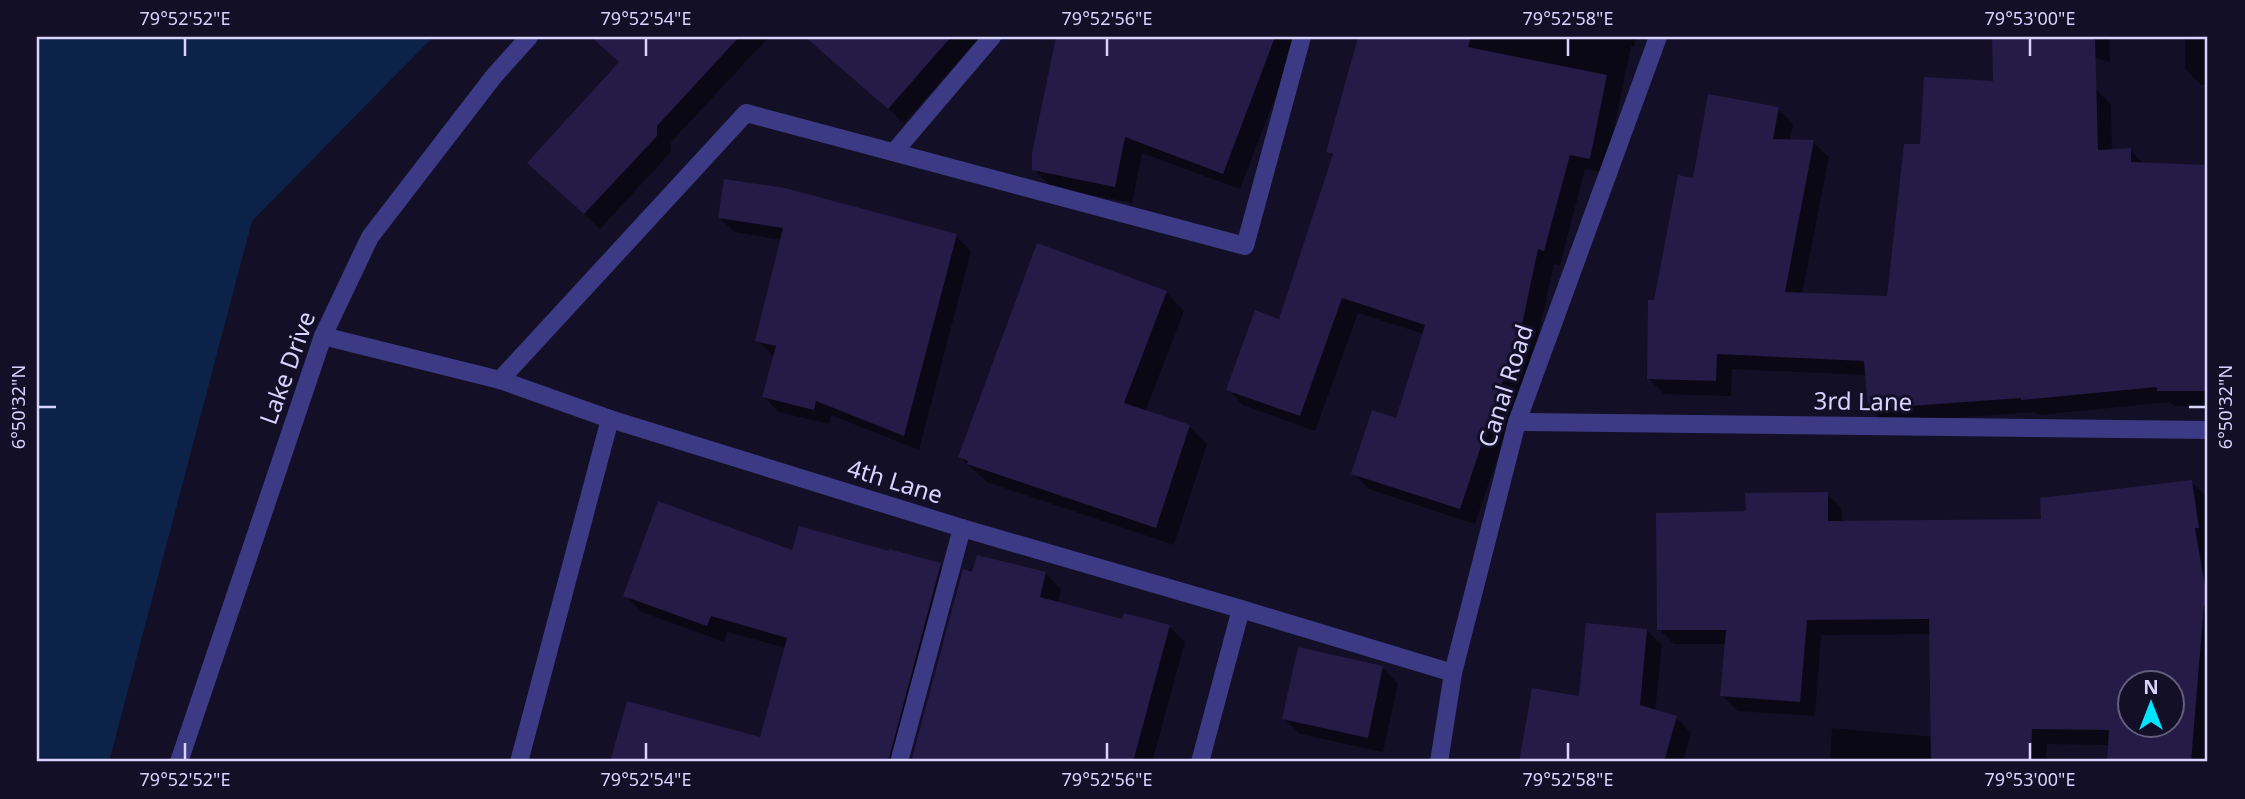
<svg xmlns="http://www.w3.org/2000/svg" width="2245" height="799" font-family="'Noto Sans',sans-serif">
<rect width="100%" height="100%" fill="#130f26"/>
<!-- water -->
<path fill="#0c2248" d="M37,37H433L252,221L109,762H37Z"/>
<!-- shadow -->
<g fill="#0007" fill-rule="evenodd">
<path d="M633,37H769L671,142V152L600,229L545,178L621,63L615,56Z"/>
<path d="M806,37H980L904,123Z"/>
<path d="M1148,37H1311L1302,70L1287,66L1240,189L1142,153L1132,203L1051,187L1034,169L1141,57Z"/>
<path d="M1377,37H1636L1634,47L1631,46L1605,173L1585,169L1560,265L1554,264L1538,336L1475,524L1369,489L1353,473L1397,420L1424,334L1358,313L1315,431L1243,405L1228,389L1281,321L1334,157L1328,152L1373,52Z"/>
<path d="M2019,37H2110V62Z"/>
<path d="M2185,37H2208V85H2201L2185,69Z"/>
<path d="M2096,89L2111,105L2112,151L2130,150L2144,164L2208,167V406H2174L2170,402L2038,415L2035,412L1885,423L1870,408L1867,375L1732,369L1731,396L1664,394L1648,378L1655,302L1694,180L1778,109L1793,124L1790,141L1813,142L1829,157L1802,294L1889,297L1922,146Z"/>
<path d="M719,217L956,236L971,251L919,450L831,415L829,424L779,412L764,397L775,356L772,355L757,340L782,240L734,232Z"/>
<path d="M1166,292L1184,311L1145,412L1189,426L1207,444L1174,545L987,482L960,457Z"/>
<path d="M2191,482L2207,497L2208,508L2207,761L2208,762H2109L2110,745L2047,744L2046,762H1830L1832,728L1933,737L1931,634L1821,635L1815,716L1738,711L1722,695L1726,644H1674L1659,629L1747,513L1827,494L1842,509V523L2043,521ZM2130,684H2172V726H2130Z"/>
<path d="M793,552L940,565L957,582L908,762H612L628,703L761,739L786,648L727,632L724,642L642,612L625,595Z"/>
<path d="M964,571L974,574L1045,573L1061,589L1058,603L1123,621L1169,626L1185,642L1152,762H913Z"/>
<path d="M1647,631L1662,645L1655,711L1676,718L1691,733L1683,762H1521L1533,690L1581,698Z"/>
<path d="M1382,668L1398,683L1383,752L1300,734L1284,718Z"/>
</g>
<!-- building -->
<g fill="#241b47" fill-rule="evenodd">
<path d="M591,37H739L657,126V136L584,214L527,163L619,62Z"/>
<path d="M805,37H951L888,109Z"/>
<path d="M1056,37H1275L1223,174L1125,137L1115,187L1032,170V153Z"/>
<path d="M1358,37H1471L1468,47L1607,75L1590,159L1570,155L1544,251L1538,249L1523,320L1460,509L1351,474L1372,410L1396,418L1425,325L1342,298L1300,416L1226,390L1255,310L1279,319L1333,154L1326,152Z"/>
<path d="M1992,37H2095L2098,150L2131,148V162L2208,165V391H2157V387L2021,400V398L1868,409L1864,361L1717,354L1716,381L1647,379L1648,300H1654L1678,175L1693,178L1708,94L1779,107L1773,139L1814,140L1785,292L1887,296L1904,144H1920L1924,77L1993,81Z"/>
<path d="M724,179L785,188L957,234L904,436L816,401L814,410L762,397L776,346L755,341L783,228L718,218Z"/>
<path d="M1037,243L1167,291L1124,403L1190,425L1156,528L967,464L968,461L958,457Z"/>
<path d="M2192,480L2199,528H2195L2208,604L2204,605L2191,762H2107L2109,730L2032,729L2031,762H1931L1929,619L1807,620L1800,702L1720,696L1726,630H1657L1656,513L1746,511L1745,493L1828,492V521L2041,519L2040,498ZM2130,683H2172V725H2130Z"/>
<path d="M658,501L792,550L799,526L889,551V549L941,563L888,762H610L627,701L760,737L787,638L711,616L707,626L623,596Z"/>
<path d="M977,555L1046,572L1040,597L1122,619L1124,613L1170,625L1133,762H911L963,569L972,572Z"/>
<path d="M1586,623L1647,629L1640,705L1677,716L1664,762H1519L1532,688L1579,696Z"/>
<path d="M1298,647L1383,666L1368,738L1282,719Z"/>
</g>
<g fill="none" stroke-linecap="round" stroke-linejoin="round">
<!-- street -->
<g stroke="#3d3a85" stroke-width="18">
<path d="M894,152L992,37"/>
<path d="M323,336L500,380L610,419L962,528L1241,609L1453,673"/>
<path d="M500,380L746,113L1245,246L1302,37"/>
<path d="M1517,422L2208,430"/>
<path d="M179,762L323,336L370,237L494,76L529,37"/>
<path d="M519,762L610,419"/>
<path d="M899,762L962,528"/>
<path d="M1200,762L1241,609"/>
<path d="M1439,762L1453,673L1517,422L1658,37"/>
</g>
</g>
<!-- ticks -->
<path fill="none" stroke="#d9d4ff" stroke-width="2.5" d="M185,38V56M646,38V56M1107,38V56M1568,38V56M2030,38V56M38,407H56M2189,407H2206M185,743V760M646,743V760M1107,743V760M1568,743V760M2030,743V760"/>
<g text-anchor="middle" stroke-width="6" stroke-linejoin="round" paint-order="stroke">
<!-- street labels -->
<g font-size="24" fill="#d9d4ff" stroke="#130f26">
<text transform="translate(288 368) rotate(-70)" y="8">Lake Drive</text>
<text transform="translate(1506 386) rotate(-72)" y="8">Canal Road</text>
<text transform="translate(1863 402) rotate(1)" y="8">3rd Lane</text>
<text transform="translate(895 482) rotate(17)" y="8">4th Lane</text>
</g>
</g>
<!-- border -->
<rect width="2245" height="799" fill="none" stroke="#130f26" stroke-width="77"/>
<!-- north arrow -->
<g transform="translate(2151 704)"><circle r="33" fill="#130f26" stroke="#625e7d" stroke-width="2"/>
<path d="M0-5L12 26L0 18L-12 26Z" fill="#00e5ff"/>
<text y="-10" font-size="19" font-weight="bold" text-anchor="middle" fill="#d9d4ff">N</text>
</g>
<rect x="38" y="38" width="2168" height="722" fill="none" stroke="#d9d4ff" stroke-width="2.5"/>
<g font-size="18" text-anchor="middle" fill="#d9d4ff">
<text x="185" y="25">79°52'52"E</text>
<text x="646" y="25">79°52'54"E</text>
<text x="1107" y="25">79°52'56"E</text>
<text x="1568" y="25">79°52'58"E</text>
<text x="2030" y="25">79°53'00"E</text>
<text transform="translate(19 407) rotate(-90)" y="6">6°50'32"N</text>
<text transform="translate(2226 407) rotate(-90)" y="6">6°50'32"N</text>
<text x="185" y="786">79°52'52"E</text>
<text x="646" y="786">79°52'54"E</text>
<text x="1107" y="786">79°52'56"E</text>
<text x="1568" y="786">79°52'58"E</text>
<text x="2030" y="786">79°53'00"E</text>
</g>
</svg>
